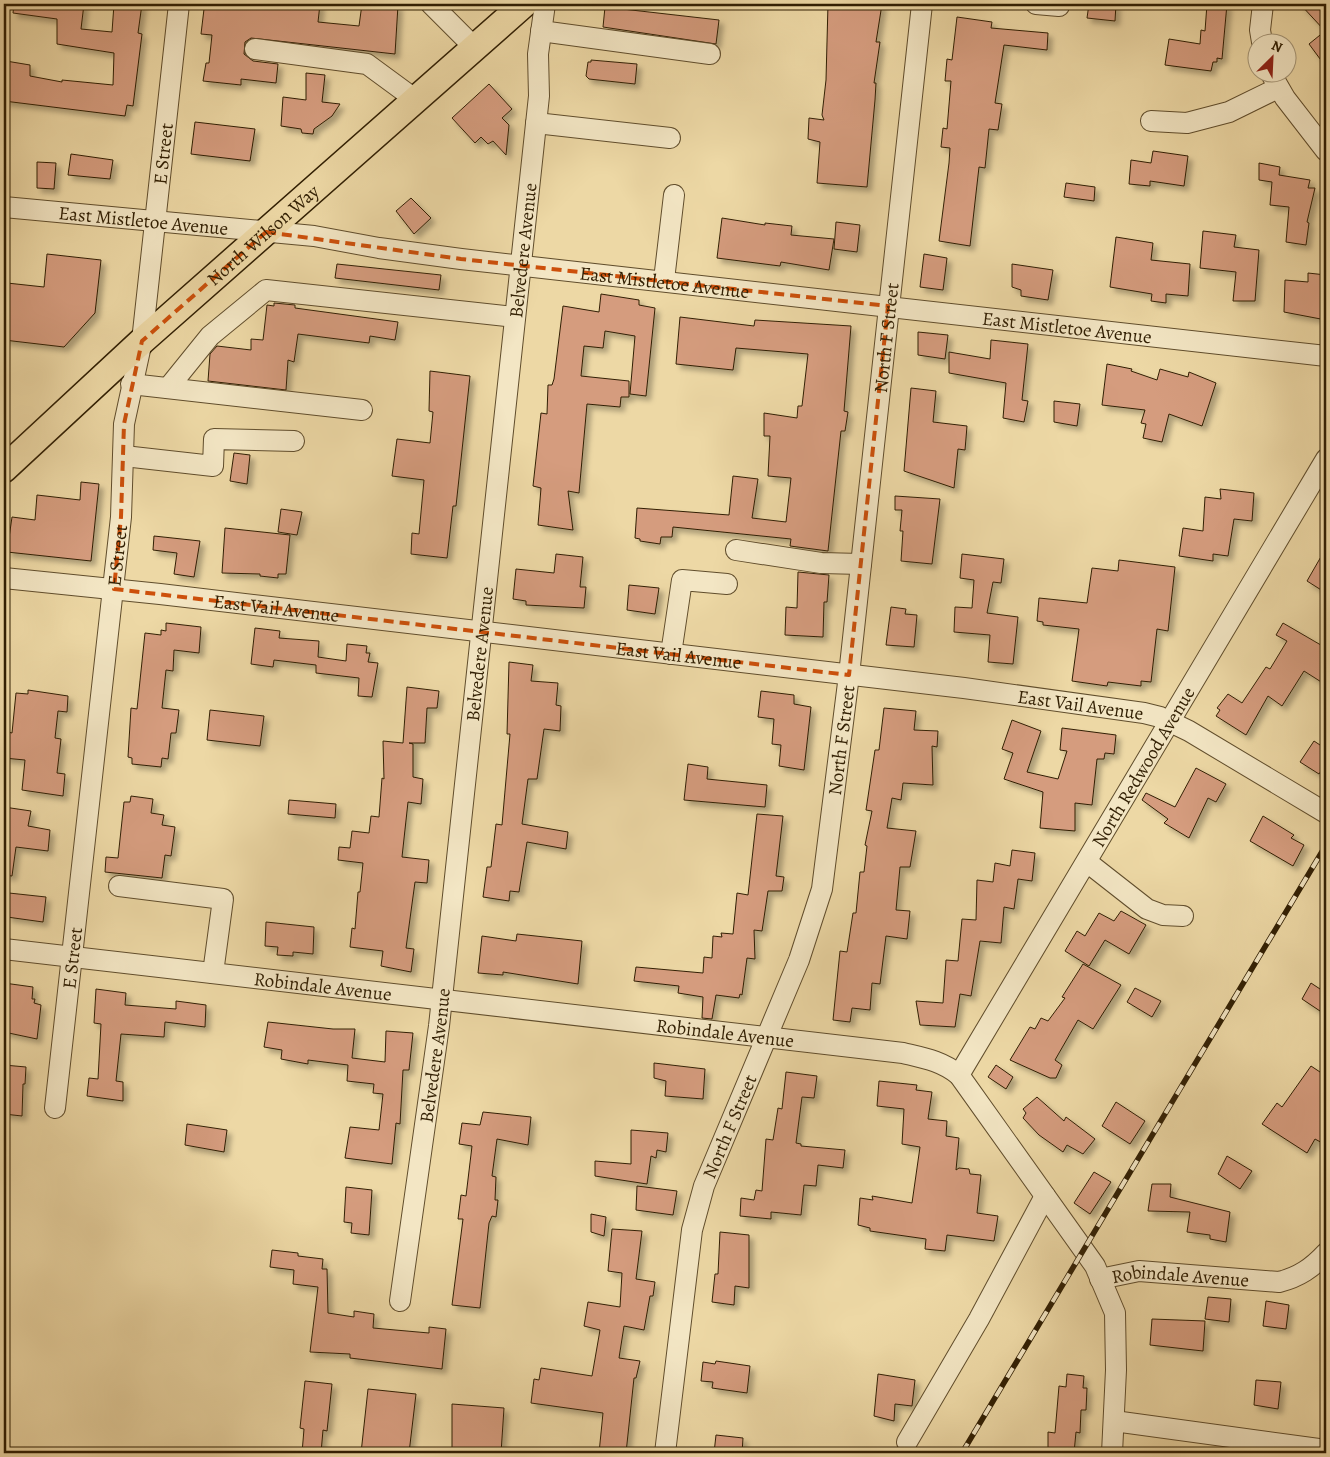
<svg xmlns="http://www.w3.org/2000/svg" width="1330" height="1457" font-family="Alegreya,serif">
<defs>
<filter id="shadow"><feDropShadow dx="4.5" dy="4.5" stdDeviation="2.5" flood-color="#0004"/></filter>
</defs>
<rect width="100%" height="100%" fill="#edd8a5"/>
<filter id="stains"><feTurbulence type="fractalNoise" baseFrequency=".004" numOctaves="4"/><feColorMatrix values="0 0 0 0 .2 0 0 0 0 .09 0 0 0 0 .02 0 0 0 .5 -.17"/></filter>
<radialGradient id="worn" r=".72"><stop offset=".6" stop-color="#630" stop-opacity="0"/><stop offset="1" stop-color="#630" stop-opacity=".3"/></radialGradient>
<!-- building -->
<g fill="#d59c7e" stroke="#311f03" filter="url(#shadow)">
<path d="M14,4H84L81,29L112,32L114,4H142L138,33L142,34L133,106L127,105L125,116L4,101L6,61L30,65V76L62,82V80L113,85L114,53L57,44V19L13,13Z"/>
<path d="M210,4H320L318,22L359,26L362,4L398,5L395,54L251,38L245,42L244,54L253,61L278,64L276,83L241,79V85L203,81L206,63H209L212,35L201,34L204,9H210Z"/>
<path d="M828,4H882L876,42H880L874,83H876L875,100L867,187L817,183L820,142L808,139L809,118L824,120L822,115L826,80Z"/>
<path d="M1089,4H1116L1115,21L1087,18Z"/>
<path d="M1207,4H1227L1222,59L1217,58V62H1213L1211,71L1165,65L1169,39L1200,44L1201,30L1205,31Z"/>
<path d="M1300,4H1326V67L1309,44L1325,31Z"/>
<path d="M605,7L719,20L716,44L603,27Z"/>
<path d="M957,17L992,22L991,28L1048,33L1047,50L1004,45L995,103L1002,104L998,130L989,129L985,168L979,167L970,246L939,241L949,163L950,148L941,147L943,128L947,129L951,81H945L947,59L952,60Z"/>
<path d="M591,60L637,64L635,84L589,79L586,76L588,62H591Z"/>
<path d="M306,73L325,75L322,102L340,104L332,116L314,129L313,134L302,133L301,129L281,126L283,97L306,100Z"/>
<path d="M489,84L512,109L502,118L509,125L506,155L493,141L488,144L481,137L475,143L452,118Z"/>
<path d="M195,122L255,129L250,161L191,154Z"/>
<path d="M1153,151L1188,156L1184,186L1150,181V186L1129,184L1131,160L1151,163Z"/>
<path d="M71,154L113,160L110,179L68,175Z"/>
<path d="M37,162L56,163L54,189L37,188Z"/>
<path d="M1259,163L1280,167L1279,175L1310,180L1308,188H1315L1307,222L1309,223L1306,245L1286,242L1289,207L1270,205L1272,182L1259,180Z"/>
<path d="M1066,183L1095,187L1094,201L1064,197Z"/>
<path d="M411,198L431,218L414,234L396,211Z"/>
<path d="M722,218L765,225V223L792,226L791,235L834,239L829,270L781,262L780,266L717,258Z"/>
<path d="M836,222L860,225L857,252L834,249Z"/>
<path d="M1203,231L1236,235L1234,247L1259,250L1255,301H1233L1236,272L1200,268Z"/>
<path d="M1116,237L1153,243L1151,260L1190,264L1188,296L1166,294V303L1151,301L1152,294L1110,287Z"/>
<path d="M47,254L101,260L95,313L64,347L4,340V301L7,283L44,287Z"/>
<path d="M924,254L947,258L943,290L920,287Z"/>
<path d="M337,264L441,275L439,290L335,278Z"/>
<path d="M1012,264L1053,270L1048,300L1021,296V290L1012,287Z"/>
<path d="M1308,273L1326,275V320L1284,312L1285,280L1308,282Z"/>
<path d="M601,294L639,300V305L655,308L646,396L630,394L635,336L605,331L603,348L584,346L581,376L629,381V397H621L620,407L587,404L579,493L568,491L573,530L538,525L541,488L533,486L541,413L547,414L548,385H552L554,379L563,306L599,312Z"/>
<path d="M274,303L295,305V308L398,322L395,340L370,336L369,343L298,334L294,362L288,360L286,390L208,381L210,354L217,346L251,350V339L263,340L267,305L274,306Z"/>
<path d="M680,317L754,326L755,320L851,326L844,411L848,412L845,431H841L828,551L790,546L791,539L673,527L672,537H661L660,544L640,541V539L635,538L637,508L729,515L733,476L758,479L752,518L786,522L791,478L768,476L770,436H764V413L797,418L798,406H802L808,354L736,348L733,370L676,364Z"/>
<path d="M918,332L948,335L945,359L918,355Z"/>
<path d="M991,340L1028,344L1022,400L1028,401L1024,422L1003,418L1006,383L949,373V352L990,359Z"/>
<path d="M1107,364L1132,369L1131,371L1157,380L1160,369L1188,377L1189,372L1216,383L1202,426L1169,414L1162,442L1143,438L1146,424L1141,423L1145,410L1102,405Z"/>
<path d="M430,371L470,376L456,506H453L447,558L411,554L412,533L419,534L424,480L392,476L397,439L430,443L433,412L429,411Z"/>
<path d="M911,388L936,391L933,422L967,426L965,450L958,449L954,488L904,471Z"/>
<path d="M1054,401L1080,404L1077,426L1054,422Z"/>
<path d="M234,453L250,455L247,484L230,481Z"/>
<path d="M81,482L99,484L91,561L7,552L12,517L35,520L37,495L80,500Z"/>
<path d="M1220,489L1254,493L1252,521L1234,519L1228,556L1213,554V561L1179,556L1183,528L1203,531L1205,497L1221,499Z"/>
<path d="M895,496L940,499L932,564L901,561L903,531H900L902,510H895Z"/>
<path d="M281,509L302,512L297,535L278,532Z"/>
<path d="M225,528L290,535L286,574H278V578L260,576V574L222,573Z"/>
<path d="M154,536L200,541L194,577L174,574L177,553L153,550Z"/>
<path d="M1326,548V593L1307,581Z"/>
<path d="M556,554L583,557L580,587H586L584,608L526,605V601L513,599L516,569L554,573Z"/>
<path d="M962,554L1004,559L1001,583L993,582L987,613L1018,617L1013,664L988,662L990,635L954,632L955,607L972,608L974,580L960,578Z"/>
<path d="M1119,560L1175,567L1168,631L1157,629L1151,682L1141,681V686L1108,682L1107,686L1072,681L1079,629L1043,625V622L1037,621L1039,598L1087,603L1092,568L1118,571Z"/>
<path d="M798,572L829,575L827,602H824L823,637L785,635L786,607L797,608Z"/>
<path d="M629,585L659,588L655,614L627,610Z"/>
<path d="M891,607L906,609L905,614L917,615L914,647L886,645Z"/>
<path d="M166,623L201,627L199,653L174,650L173,671L166,670L162,708L179,710L176,733H171L168,759L162,758L161,767L132,764V758L128,757L131,708L137,709L145,633L161,635V630L166,631Z"/>
<path d="M1283,623L1326,648V685L1304,671L1282,706L1268,696L1246,735L1216,716L1220,710L1217,708L1228,694L1242,703L1266,667L1270,669L1287,641L1276,635Z"/>
<path d="M255,628L280,631L279,638L319,641L318,657L346,661L347,644L367,646L366,653H370L368,662L378,663L372,697L358,696L359,678L316,673V665L274,660L273,667L251,664Z"/>
<path d="M509,662L533,665L531,681L558,683L556,705L561,706L560,731L544,729L537,779H528L522,824L568,832L566,849L527,842L519,892L510,891L509,901L483,897L487,867H491L496,824L502,825L510,734H507Z"/>
<path d="M407,687L439,691L437,708H427L425,743H409L413,744V777L423,779L421,804L408,802L402,857L429,860L427,883L415,882L406,948L414,949L411,972L381,966L383,951L350,947L352,928L355,929L358,892H360L363,863L338,860L339,847L350,848L352,831L369,833L371,816L379,817L382,778L384,779L383,741L403,743Z"/>
<path d="M28,690L68,696L67,712L58,711L55,738L61,739L57,773L65,774L63,796L22,790L25,760L4,758V731L12,733L16,693L28,694Z"/>
<path d="M761,691L794,695V704L811,707L804,770L779,766L781,745L772,744L774,719L758,717Z"/>
<path d="M884,708L916,711L914,730L938,731L937,747L932,746L933,785L903,783L901,800L892,798L887,828L916,831L910,867H900L896,910L910,911L907,939L886,936L880,984L872,983L870,1010L852,1008L850,1022L833,1020L840,951L847,952L853,913H856L860,872H864L867,846L865,845L872,811L866,810L875,750H879Z"/>
<path d="M210,710L264,716L260,746L207,740Z"/>
<path d="M1012,720L1041,731L1027,772L1058,779L1067,751L1060,750L1062,728L1116,735L1114,754L1105,753L1104,759H1097L1092,805L1075,803V831L1040,828L1043,792L1004,779L1013,753L1002,749Z"/>
<path d="M1314,741L1326,749V764L1319,774L1300,762Z"/>
<path d="M688,764L708,767L707,779L767,785L765,807L684,800Z"/>
<path d="M1196,768L1226,784L1216,802L1208,798L1189,838L1164,823L1168,819L1142,800L1146,793L1175,807Z"/>
<path d="M131,796L153,799L151,813L164,815L162,825L175,827L171,856L165,855L162,878L105,872L106,857L118,858L124,802H130Z"/>
<path d="M289,800L336,804L335,818L288,814Z"/>
<path d="M4,807L31,811L28,826L50,830L48,851L16,847L12,876L4,875Z"/>
<path d="M757,814L783,816L776,876L784,877L782,891H768L762,931L754,930L755,959L747,958L742,995L740,994L739,998L716,995L712,1019L702,1018L703,997L678,993L679,986L634,981L636,967L703,973L704,957L712,958L713,936L722,937L721,933L733,934L737,893L748,895Z"/>
<path d="M1263,816L1294,835L1291,838L1304,845L1293,866L1250,841Z"/>
<path d="M1012,850L1035,853L1032,881L1018,879L1014,909L1004,907L1001,943L980,941L971,996L960,994L955,1027L920,1025L916,1001L943,1003L946,960L958,961L962,919L976,920L977,880L993,882L995,863L1010,866Z"/>
<path d="M9,893L46,897L43,922L7,917Z"/>
<path d="M1121,911L1146,925L1129,954L1105,940L1089,966L1065,951L1077,931L1085,936L1099,913L1114,921Z"/>
<path d="M266,922L314,927L313,954L293,952V956L277,955L278,947L265,946Z"/>
<path d="M517,934L582,941L578,984L503,972V975L478,973L482,936L516,941Z"/>
<path d="M1083,964L1121,985L1093,1029L1078,1020L1055,1060L1062,1065L1056,1078H1050L1010,1060L1030,1027L1035,1029L1041,1018L1048,1021L1065,998L1062,997Z"/>
<path d="M4,983L33,987L32,999H35L34,1003L41,1005L37,1039L4,1032Z"/>
<path d="M1311,983L1326,993V1015L1302,999Z"/>
<path d="M1135,988L1161,1001L1152,1017L1127,1002Z"/>
<path d="M96,989L126,993L125,1005L176,1009V1001L206,1005L205,1027L165,1022L164,1037L121,1034L116,1081L123,1082V1101L87,1096L89,1078L98,1079L101,1024L94,1023Z"/>
<path d="M268,1022L333,1029H355L352,1058L385,1062L386,1031L413,1033L409,1070H403L400,1124L396,1123L392,1164L345,1158L350,1127L379,1130L383,1094L373,1093L374,1084L347,1081L348,1065L308,1060V1064L281,1059L282,1050L264,1047Z"/>
<path d="M654,1063L705,1069L703,1099L665,1096L666,1081L654,1078Z"/>
<path d="M4,1065L26,1067L25,1084H23L22,1116L4,1114Z"/>
<path d="M996,1065L1013,1077L1006,1089L988,1077Z"/>
<path d="M1311,1066L1326,1076V1145L1315,1139L1307,1153L1262,1124L1277,1103L1282,1107Z"/>
<path d="M786,1072L817,1076L814,1098L802,1097L796,1143L801,1144V1146L845,1150L843,1168L818,1165L816,1186L804,1185L801,1215L771,1212V1219L740,1216L741,1198L754,1200L756,1190L762,1191L766,1139L773,1140L778,1108L782,1109Z"/>
<path d="M879,1081L917,1085L916,1090L932,1092L928,1119L947,1121L946,1136L959,1138L956,1170L959,1168L969,1169L970,1174L981,1175L977,1213L998,1216L994,1241L947,1235L945,1251L925,1249L926,1239L870,1231V1228L858,1225L860,1198L873,1200L872,1196L912,1203L920,1147L902,1144L904,1109L877,1106Z"/>
<path d="M1037,1097L1064,1121L1066,1117L1095,1139L1083,1154L1067,1145L1063,1152L1039,1135L1023,1118L1026,1113L1023,1109Z"/>
<path d="M1116,1102L1145,1121L1130,1144L1102,1126Z"/>
<path d="M483,1112L531,1117L528,1145L497,1139L492,1176L496,1177L495,1200H498L496,1217L492,1216L489,1223L480,1308L452,1305L463,1219H458L461,1195L466,1196L472,1146L459,1144L462,1123L480,1125Z"/>
<path d="M187,1124L227,1130L224,1152L185,1145Z"/>
<path d="M631,1130L668,1133L666,1152L657,1150L656,1158L651,1156L647,1184L595,1176V1161L631,1164Z"/>
<path d="M1227,1156L1252,1171L1240,1189L1218,1174Z"/>
<path d="M1094,1172L1111,1182L1090,1214L1074,1203Z"/>
<path d="M1152,1184H1171L1170,1197L1230,1212L1226,1242L1210,1239V1235L1187,1232L1190,1212L1148,1211Z"/>
<path d="M637,1186L677,1191L673,1215L636,1210Z"/>
<path d="M346,1187L372,1190L369,1235L351,1233L352,1223L344,1222Z"/>
<path d="M591,1214L606,1217L604,1236L591,1232Z"/>
<path d="M612,1229L642,1231L636,1279L655,1282L653,1296H650L644,1330L624,1326L619,1358L640,1361L636,1378H634L626,1453H599L603,1413L531,1403L534,1379L539,1380L541,1368L592,1376L600,1330L584,1326L588,1302L620,1307L622,1273L608,1271Z"/>
<path d="M720,1232L749,1235V1288L735,1286L734,1305L712,1302L715,1274H718Z"/>
<path d="M272,1250L298,1253V1256L323,1259L322,1269H327L328,1313L354,1317V1311L374,1314L373,1328L429,1333V1327L446,1329L442,1369L350,1358V1354L310,1352L318,1287L293,1284L294,1270L270,1267Z"/>
<path d="M1208,1297L1231,1299L1229,1322L1205,1319Z"/>
<path d="M1266,1301L1289,1305L1286,1329L1263,1326Z"/>
<path d="M1152,1319L1205,1321L1203,1351L1150,1345Z"/>
<path d="M716,1361L750,1366L747,1393L712,1388L713,1382L701,1381L703,1362L715,1364Z"/>
<path d="M878,1374L915,1380L912,1406L895,1404L894,1421L874,1416Z"/>
<path d="M1067,1374L1084,1376L1083,1388H1087L1086,1410H1081L1080,1433L1076,1432L1074,1453H1048V1432L1055,1433L1059,1386L1066,1387Z"/>
<path d="M1256,1380L1281,1382L1278,1409L1254,1405Z"/>
<path d="M305,1381L332,1384L327,1431L323,1430L321,1453H302L304,1429L300,1428Z"/>
<path d="M368,1389L416,1394L409,1453H361Z"/>
<path d="M452,1404L504,1408L501,1453L452,1449Z"/>
<path d="M716,1435L743,1438L742,1453H714Z"/>
</g>
<g fill="none" stroke-linecap="round" stroke-linejoin="round">
<defs>
<g id="minor">
<path d="M431,4L474,47"/>
<path d="M1036,4L1059,6"/>
<path d="M541,31L710,54"/>
<path d="M1262,42L1260,30L1263,4"/>
<path d="M255,49L367,64L416,100"/>
<path d="M1270,72L1285,98L1326,151"/>
<path d="M1151,121L1187,123L1229,112L1278,88"/>
<path d="M536,123L670,138"/>
<path id="s1" d="M4,207L314,236L379,248L461,259L1326,356"/>
<path d="M664,280L674,195"/>
<path d="M131,384L362,410"/>
<path d="M168,388L210,336L266,290L515,317"/>
<path d="M124,456L213,466L214,439L294,441"/>
<path d="M736,550L821,563L861,564"/>
<path id="s2" d="M4,578L160,594L964,688L1144,713L1160,717L1189,731L1326,813"/>
<path d="M671,654L682,580L727,584"/>
<path d="M1087,862L1147,909L1163,915L1183,916"/>
<path d="M119,886L223,899L213,973"/>
<path id="s3" d="M4,949L903,1053C924,1058 942,1061 959,1075L1095,1266L1115,1313L1116,1370L1112,1453"/>
<path id="s4" d="M959,1075L1326,459"/>
<path id="s5" d="M55,1108L121,517L124,424L142,341L179,4"/>
<path id="s6" d="M1100,1279L1139,1271L1279,1282C1299,1277 1312,1268 1326,1253"/>
<path id="s7" d="M400,1301L439,1026L539,96L538,54L545,4"/>
<path d="M1114,1421L1326,1450"/>
<path d="M907,1442L979,1319L1045,1196"/>
<path id="s8" d="M665,1453L692,1230L704,1186L799,960L822,889L849,675L922,4"/>
</g>
<g id="major">
<path id="s9" d="M4,469L142,341L524,4"/>
</g>
</defs>
<!-- minor casing -->
<use href="#minor" stroke="#604d2c" stroke-width="22"/>
<!-- major casing -->
<use href="#major" stroke="#311f03" stroke-width="29"/>
<!-- minor -->
<use href="#minor" stroke="#f3e6c4" stroke-width="20"/>
<!-- major -->
<use href="#major" stroke="#edd8a5" stroke-width="26"/>
<defs>
<path id="rail" d="M962,1453L1326,845"/>
</defs>
<!-- rail casing -->
<use href="#rail" stroke="#311f03" stroke-width="5.5"/>
<!-- rail -->
<use href="#rail" stroke="#f3e6c4" stroke-width="4" stroke-dasharray="11" stroke-linecap="butt"/>
</g>
<!-- marked area -->
<path fill="none" stroke="#cd500b" stroke-width="4" stroke-dasharray="10 6" stroke-linejoin="round" d="M266,232L461,259L888,306L849,675L114,589L121,517L124,424L142,341Z"/>
<g text-anchor="middle" stroke-width="4" stroke-linejoin="round" paint-order="stroke">
<!-- street labels -->
<g font-size="19" fill="#311f03" stroke="#f3e6c4">
<text dy="7" stroke="none"><textPath href="#s5" startOffset="961">E Street</textPath></text>
<text dy="7" stroke="none"><textPath href="#s1" startOffset="140">East Mistletoe Avenue</textPath></text>
<text dy="7" stroke="none"><textPath href="#s9" startOffset="349">North Wilson Way</textPath></text>
<text dy="7" stroke="none"><textPath href="#s7" startOffset="1058">Belvedere Avenue</textPath></text>
<text dy="7" stroke="none"><textPath href="#s1" startOffset="665">East Mistletoe Avenue</textPath></text>
<text dy="7" stroke="none"><textPath href="#s1" startOffset="1070">East Mistletoe Avenue</textPath></text>
<text dy="7" stroke="none"><textPath href="#s8" startOffset="1145">North F Street</textPath></text>
<text dy="7" stroke="none"><textPath href="#s5" startOffset="556">E Street</textPath></text>
<text dy="7" stroke="none"><textPath href="#s2" startOffset="274">East Vail Avenue</textPath></text>
<text dy="7" stroke="none"><textPath href="#s7" startOffset="652">Belvedere Avenue</textPath></text>
<text dy="7" stroke="none"><textPath href="#s2" startOffset="679">East Vail Avenue</textPath></text>
<text dy="7" stroke="none"><textPath href="#s2" startOffset="1084">East Vail Avenue</textPath></text>
<text dy="7" stroke="none"><textPath href="#s8" startOffset="740">North F Street</textPath></text>
<text dy="7" stroke="none"><textPath href="#s4" startOffset="359">North Redwood Avenue</textPath></text>
<text dy="7" stroke="none"><textPath href="#s5" startOffset="151">E Street</textPath></text>
<text dy="7" stroke="none"><textPath href="#s3" startOffset="321">Robindale Avenue</textPath></text>
<text dy="7" stroke="none"><textPath href="#s3" startOffset="726">Robindale Avenue</textPath></text>
<text dy="7" stroke="none"><textPath href="#s7" startOffset="248">Belvedere Avenue</textPath></text>
<text dy="7" stroke="none"><textPath href="#s8" startOffset="335">North F Street</textPath></text>
<text dy="7" stroke="none"><textPath href="#s6" startOffset="81">Robindale Avenue</textPath></text>
</g>
</g>
<!-- margin -->
<rect width="1330" height="1457" fill="none" stroke="#edd8a5" stroke-width="20"/>
<rect x="5" y="5" width="1320" height="1447" fill="none" stroke="#311f03" stroke-width="2.5"/>
<rect x="10" y="10" width="1310" height="1437" fill="none" stroke="#311f03"/>
<!-- north arrow -->
<g transform="translate(1272 58) rotate(24)"><circle r="24" fill="#f3e6c4" stroke="#a59677"/>
<path d="M0-4L9 19L0 12L-9 19Z" fill="#8f2418"/>
<text y="-8" font-size="14" font-weight="bold" text-anchor="middle" fill="#311f03">N</text>
</g>
<rect width="100%" height="100%" filter="url(#stains)"/>
<rect width="100%" height="100%" fill="url(#worn)"/>
</svg>
